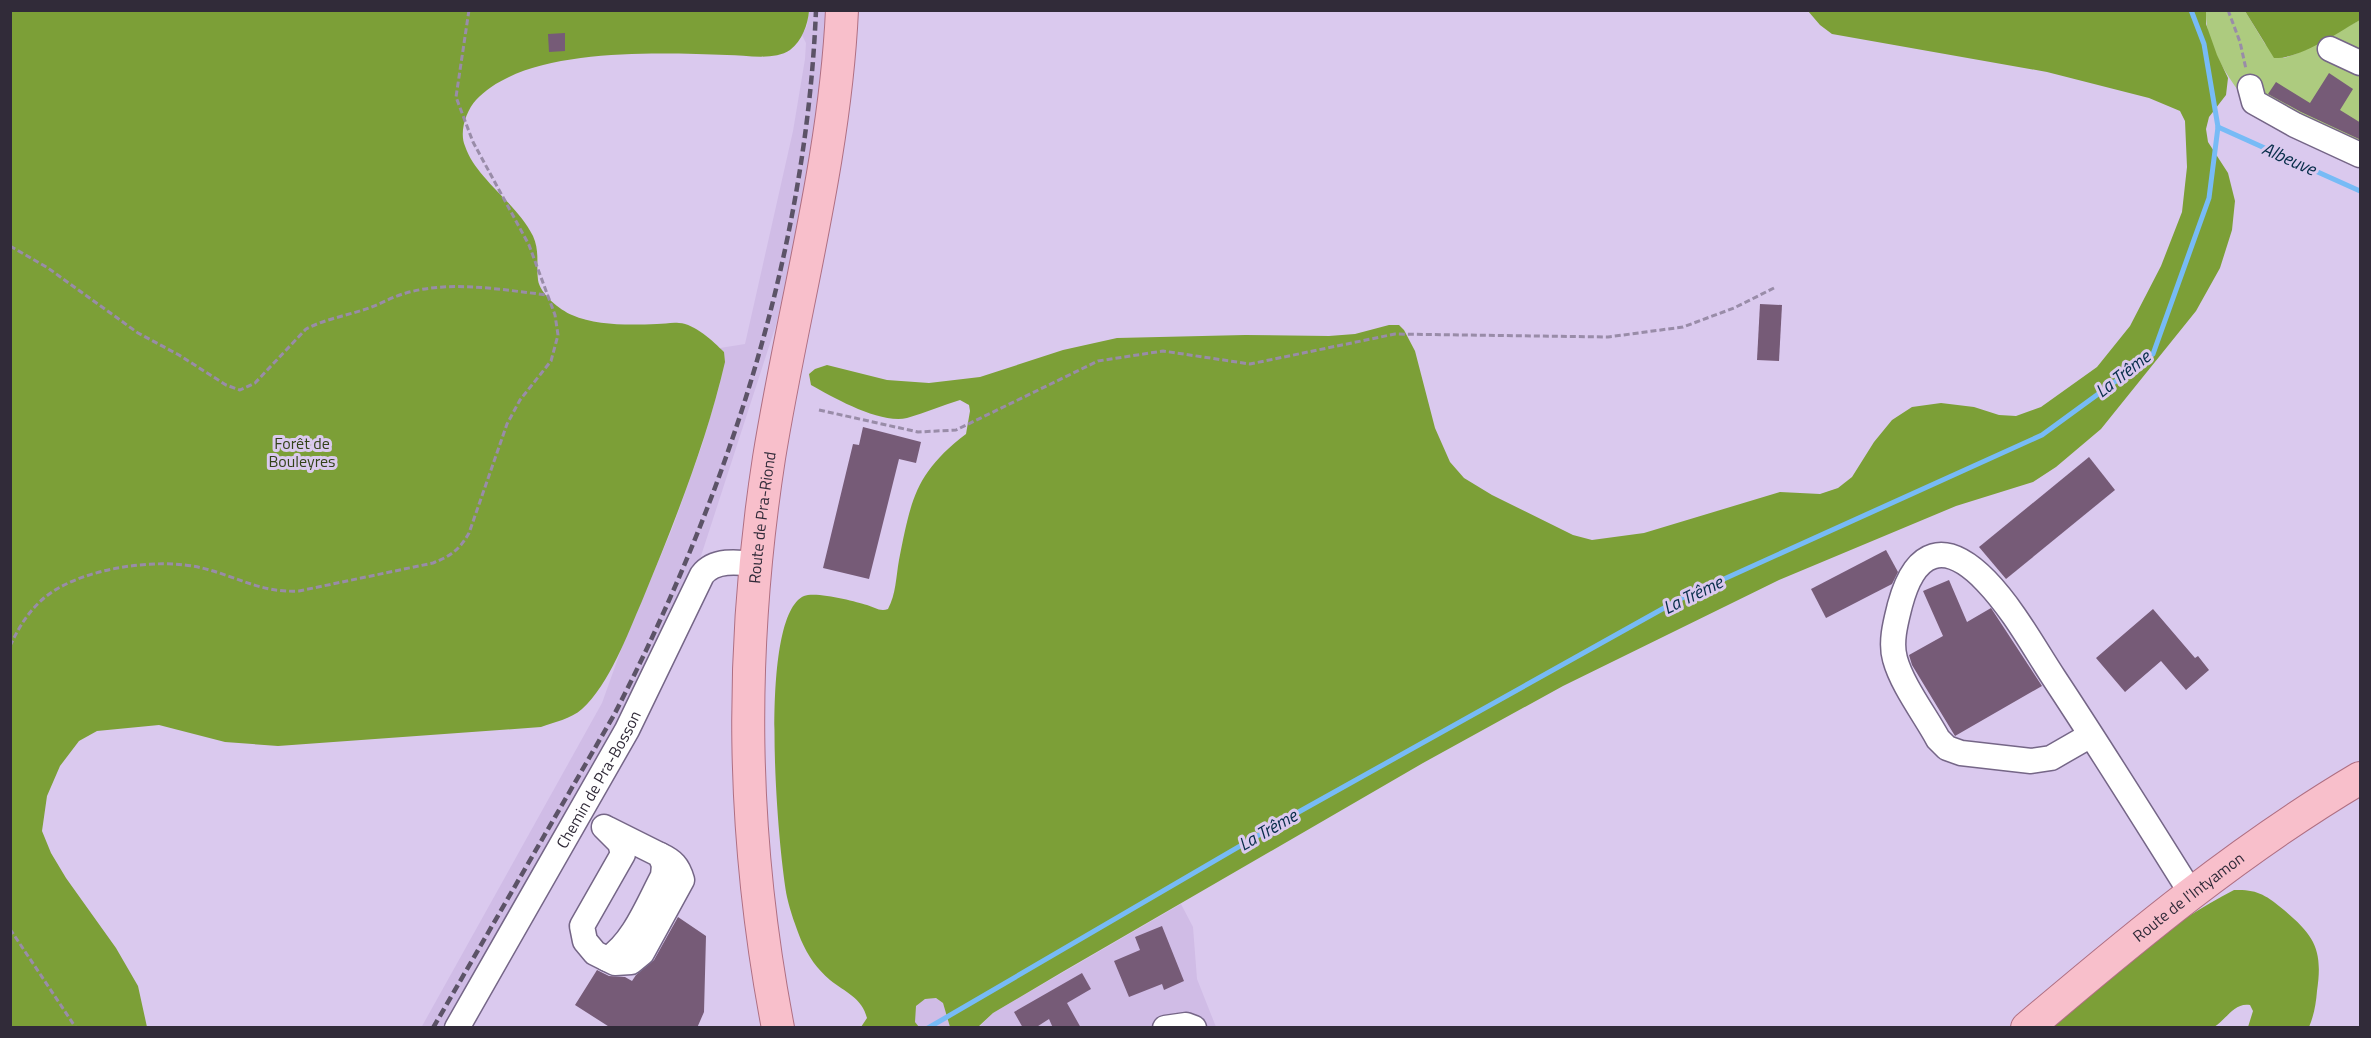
<svg xmlns="http://www.w3.org/2000/svg" width="2371" height="1038" font-family="'Titillium Web',sans-serif">
<rect width="100%" height="100%" fill="#dac9ee"/>
<!-- built -->
<g fill="#d0bce6">
<path d="M809,11H827L815,137L801,216L776,325L701,556L622,722L447,1027L421,1028L602,703L622,647L672,529L702,445L719,387L724,352L720,348L745,344L793,131L805,59L806,43L802,35L807,26Z"/>
<path d="M1181,904L1193,927L1197,979L1216,1027L978,1028L993,1013Z"/>
<path d="M936,998L943,1003L950,1027H919L915,1022V1006L925,999Z"/>
</g>
<!-- green -->
<path fill="#adcb7f" d="M2206,11H2245L2265,44L2284,58L2296,54L2360,20V163L2241,94C2223,70 2205,41 2206,11Z"/>
<!-- forest -->
<g fill="#7c9f37">
<path d="M10,11H809C808,24 802,41 790,50C774,61 746,55 727,55C658,53 526,46 476,100C466,111 459,132 465,146C476,179 516,202 533,236C540,252 536,264 538,280C540,294 560,310 572,315C597,326 630,325 657,324C664,324 672,322 679,323C695,324 713,341 724,352L725,362C706,444 674,523 642,601C628,633 609,685 582,709C571,719 554,722 541,727L278,746L225,742L159,725L97,731L79,741L60,766L47,796L42,831L51,853L66,878L116,948L138,986L147,1027H11Z"/>
<path d="M1808,11H2206V24L2217,55L2228,78L2226,95L2209,117L2206,129L2208,142L2228,173L2235,201L2232,230L2220,268L2196,311L2101,429L2056,467L2033,482L1956,506L1779,580L1563,686L1423,763L1064,971L993,1013L978,1027H950L943,1003L936,998L925,999L916,1006L915,1022L919,1027H861L867,1018C862,998 845,992 830,980C817,969 808,956 801,940C796,927 790,911 787,897C778,850 757,617 804,596C815,591 855,601 867,605C874,607 880,612 888,609C896,594 896,577 899,560C911,500 915,473 966,434L970,411L969,405L960,400C943,405 925,413 907,418C880,424 834,398 811,385L809,374L815,369L827,365L887,380L929,383L980,377L1063,350L1117,338L1245,335L1329,336L1355,334L1389,325H1399L1404,330L1415,351L1435,428L1450,462L1464,478L1492,495L1573,535L1592,540L1644,533L1780,492L1820,494L1838,488L1852,477L1874,442L1892,420L1912,407L1941,403L1974,407L1999,415L2016,416L2041,407L2097,367L2130,326L2161,266L2182,212L2187,167L2185,121L2180,111L2149,98L2047,72L1832,34L1820,25Z"/>
<path d="M2245,11H2360V20C2337,33 2300,59 2274,58Z"/>
<path d="M2234,890C2257,889 2266,895 2284,910C2315,936 2323,950 2317,991C2316,1004 2314,1015 2309,1027H2248L2253,1011L2250,1005C2234,1002 2226,1020 2214,1027L2047,1028C2106,977 2164,926 2234,890Z"/>
</g>
<g fill="none" stroke-linecap="round" stroke-linejoin="round">
<!-- stream -->
<g stroke="#77bbf6" stroke-width="5">
<path d="M2218,127L2360,191"/>
<path d="M928,1028L1295,814L1682,598L2042,435L2153,354L2209,198L2218,127L2204,44L2191,10"/>
</g>
</g>
<!-- building -->
<g fill="#765b77">
<path d="M565,33V51L549,52L548,34Z"/>
<path d="M2329,73L2353,89L2340,110L2361,123V140L2301,112L2268,94L2276,82L2310,103Z"/>
<path d="M1760,304L1782,305L1779,361L1757,360Z"/>
<path d="M863,427L921,442L916,463L899,459L869,579L823,568L853,444L859,445Z"/>
<path d="M2089,457L2115,490L2006,579L1979,547Z"/>
<path d="M1886,550L1898,572L1892,584L1826,618L1811,589Z"/>
<path d="M1949,580L1967,622L1991,608L2042,686L1955,736L1912,665L1909,655L1943,636L1923,591Z"/>
<path d="M2153,609L2195,658L2198,656L2209,670L2186,690L2161,661L2125,692L2096,658Z"/>
<path d="M678,917L706,936L704,1012L697,1028H611L575,1005L597,970L609,976L625,977L632,981L636,975L654,960Z"/>
<path d="M1162,926L1184,981L1164,990L1162,984L1129,997L1114,961L1140,950L1135,937Z"/>
<path d="M1082,973L1091,989L1067,1003L1081,1028H1053L1049,1019L1035,1028H1023L1014,1012Z"/>
</g>
<g fill="none" stroke-linecap="round" stroke-linejoin="round">
<defs>
<g id="minor">
<path d="M2330,49L2360,63"/>
<path d="M2250,87L2254,102L2295,125L2360,155"/>
<path d="M2091,735L2051,758L2031,761L1961,753L1947,748L1938,739C1925,715 1902,685 1895,659C1890,642 1896,621 1900,605C1915,549 1945,539 1986,581C2013,609 2033,646 2054,678C2101,749 2146,821 2191,893"/>
<path d="M604,827L620,843L623,854L582,926L585,941L595,953L615,963L631,962L642,953L682,880C678,866 673,861 660,855"/>
<path d="M607,959C633,944 649,902 663,876L664,865L660,855L608,829"/>
<path id="s1" d="M457,1028L627,730L702,575C714,559 738,562 755,564"/>
<path d="M1165,1028L1186,1025L1194,1028"/>
</g>
<g id="major">
<path id="s2" d="M778,1028C741,835 739,652 769,458C793,309 835,161 842,10"/>
<path id="s3" d="M2027,1028C2133,938 2240,849 2360,778"/>
</g>
</defs>
<!-- minor casing -->
<use href="#minor" stroke="#756687" stroke-width="27"/>
<!-- major casing -->
<use href="#major" stroke="#af6f82" stroke-width="34"/>
<!-- path -->
<g stroke="#998ca8" stroke-width="3" stroke-dasharray="6 3" stroke-linecap="butt">
<path d="M2228,10L2240,42L2246,69"/>
<path d="M10,246L48,268L138,333L179,355L226,385L240,390L255,383L306,329C323,320 344,316 363,310C377,306 391,297 406,293C452,280 502,290 548,295"/>
<path d="M819,410L918,432L956,430L1098,361L1163,351L1250,364L1395,334L1608,337L1683,327L1734,308L1774,288"/>
<path d="M10,646C19,627 28,612 44,598C80,568 157,557 202,568C239,577 260,593 299,591L433,563C451,556 460,549 469,533L507,424L520,400L551,361L558,335L555,315L529,245L473,142L456,97L469,10"/>
<path d="M10,929L76,1028"/>
</g>
<!-- minor -->
<use href="#minor" stroke="#fff" stroke-width="24"/>
<!-- major -->
<use href="#major" stroke="#f8bfcb" stroke-width="32"/>
<!-- rail -->
<path stroke="#5c5367" stroke-width="4.5" stroke-dasharray="9 4.5" stroke-linecap="butt" d="M433,1028L614,715C726,498 806,256 816,10"/>
</g>
<g text-anchor="middle" stroke-width="6" stroke-linejoin="round" paint-order="stroke">
<!-- park labels -->
<g font-size="16" fill="#334219" stroke="#dac9ee">
<text x="302" y="449">Forêt de<tspan x="302" dy="18">Bouleyres</tspan></text>
</g>
<!-- street labels -->
<g font-size="16" fill="#312b39" stroke="#dac9ee">
<text dy="6" stroke="none"><textPath href="#s2" startOffset="513">Route de Pra-Riond</textPath></text>
<text dy="6" stroke="none"><textPath href="#s1" startOffset="286">Chemin de Pra-Bosson</textPath></text>
<text dy="6" stroke="none"><textPath href="#s3" startOffset="208">Route de l'Intyamon</textPath></text>
</g>
<!-- water labels -->
<g font-size="18" font-style="italic" fill="#072d4a" stroke="#dac9ee">
<text transform="translate(2289 159) rotate(24)" y="6">Albeuve</text>
<text transform="translate(2123 374) rotate(-38)" y="6">La Trême</text>
<text transform="translate(1693 595) rotate(-26)" y="6">La Trême</text>
<text transform="translate(1268 830) rotate(-30)" y="6">La Trême</text>
</g>
</g>
<!-- border -->
<rect width="2371" height="1038" fill="none" stroke="#312b39" stroke-width="24"/>
</svg>
